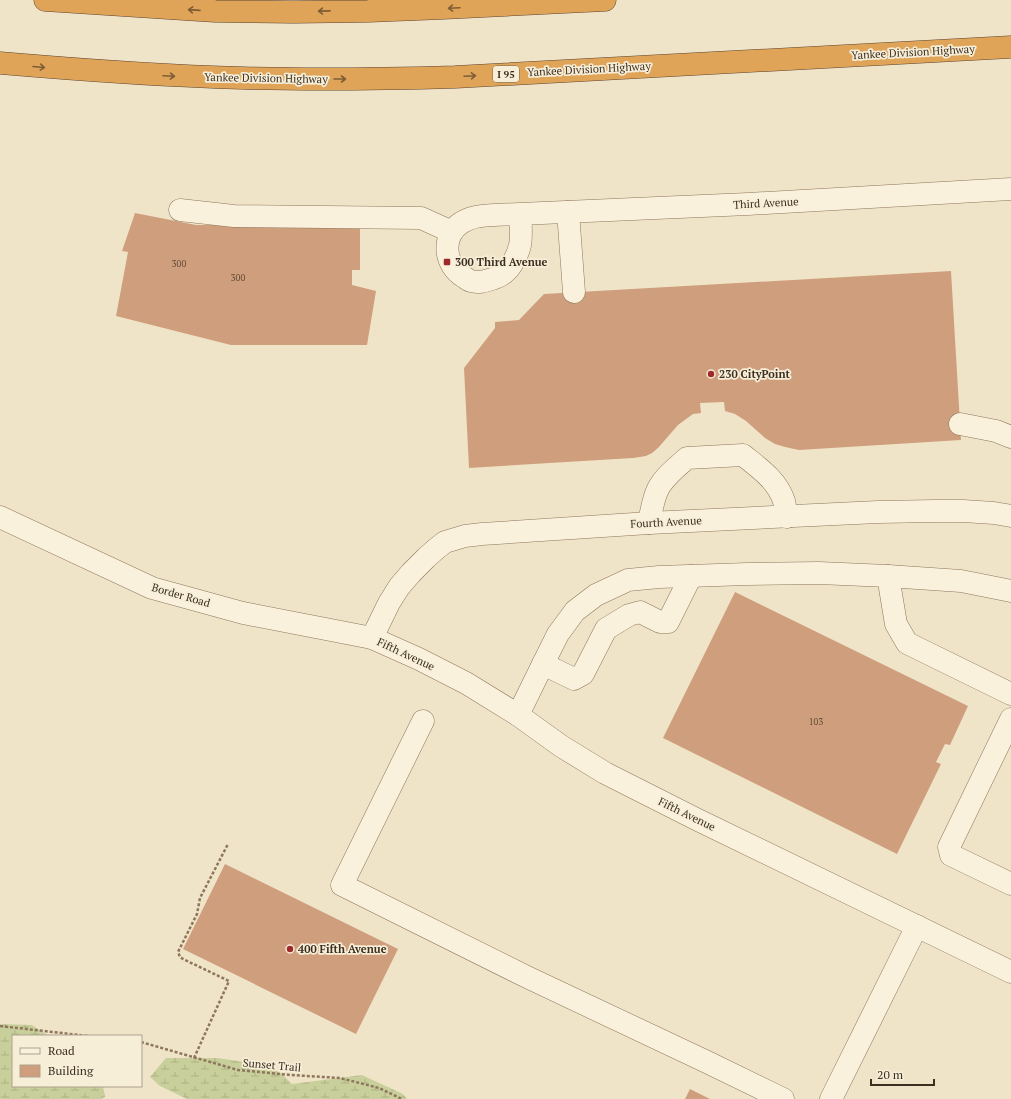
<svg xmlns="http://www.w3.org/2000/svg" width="1011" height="1099" font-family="'PT Serif',serif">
<defs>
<pattern id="wetland-marsh" width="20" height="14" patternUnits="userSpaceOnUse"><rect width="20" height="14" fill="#c9cf9b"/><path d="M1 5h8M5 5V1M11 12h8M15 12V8" fill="none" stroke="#aeb285"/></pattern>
</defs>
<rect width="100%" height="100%" fill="#f0e4c8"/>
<!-- wetland -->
<g fill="url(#wetland-marsh)">
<path d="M3,1024L32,1025L49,1036H13V1086H103L105,1097L101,1099H0V1025Z"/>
<path d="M166,1058H217L266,1065L282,1074L292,1084L362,1075L403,1094L407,1099H187L160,1086L150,1077Z"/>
</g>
<!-- building -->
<g fill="#cf9f7d">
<path d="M135,213L196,225L360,224V270H352V285L376,291L367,345H231L116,316L128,252L122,251Z"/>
<path d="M951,271L961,440L799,450L785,447L775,444L765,438L746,421L735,414L725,411L724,402L700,403L701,413L693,414L678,425L658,448L652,453L646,456L633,458L469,468L464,368L495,328V322L519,320L544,294Z"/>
<path d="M735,592L968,706L950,745L945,744L936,762L941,764L897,854L663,738Z"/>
<path d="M225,864L398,949L356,1034L183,949Z"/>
<path d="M690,1089L710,1099H685Z"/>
</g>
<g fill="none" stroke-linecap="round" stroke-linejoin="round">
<defs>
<g id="minor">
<path d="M180,210L234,216L421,218L452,232"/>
<path d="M568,212L574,292"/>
<path d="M521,214C520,224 522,235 520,245C517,258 509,273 495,278C488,280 479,284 471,281C469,281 466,278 464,277C444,265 441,236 461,223C471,216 482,216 494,215L748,204L1011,189"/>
<path d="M960,424L996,431L1011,437"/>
<path d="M0,517L152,588L243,613L372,638L419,659L466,683L518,715L561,746L605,773L698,820L1011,972"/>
<path d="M649,523C651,512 653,499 658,489C664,477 677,467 687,458L743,455C759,468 777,480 784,501C785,506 786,512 787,517"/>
<path d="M888,576L961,581L1011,591"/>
<path d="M372,638L389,603L399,587L411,573L426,558L436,549L445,542L465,536L482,534L649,523L878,512L935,511H963L994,513L1011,516"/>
<path d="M543,664L574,679L583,674L606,629L629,615L640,612L660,622H668L691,576"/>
<path d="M518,715L543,664L558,634L575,611L596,595L628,580L659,577L747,574L819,573L888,576L896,624L907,643L1011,694"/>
<path d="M1011,719L949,847L951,855L1011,884"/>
<path d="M423,721L342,885L527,977L707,1062L783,1099"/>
<path d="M831,1099L917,926"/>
</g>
<g id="highway">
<path d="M45,0L215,11L293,12L368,11L443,8L605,0"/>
<path d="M0,63C81,70 162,76 243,78C313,80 384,79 455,77L1011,47"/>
</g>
</defs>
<!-- minor casing -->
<use href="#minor" stroke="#8d765c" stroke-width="23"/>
<!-- highway casing -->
<use href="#highway" stroke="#5b4430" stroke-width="23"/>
<!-- path -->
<g stroke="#8d765c" stroke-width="2.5" stroke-dasharray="3 2" stroke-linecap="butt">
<path d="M0,1026L88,1036"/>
<path d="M141,1042L238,1070L291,1075L340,1078L379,1088L402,1099"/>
<path d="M194,1058L229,981L183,959L180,957L178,952L197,914L200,898L228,844"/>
</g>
<!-- minor -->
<use href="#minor" stroke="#faf1dc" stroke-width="22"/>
<!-- highway -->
<use href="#highway" stroke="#e0a458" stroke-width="22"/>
</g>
<!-- one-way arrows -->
<defs><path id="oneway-shaft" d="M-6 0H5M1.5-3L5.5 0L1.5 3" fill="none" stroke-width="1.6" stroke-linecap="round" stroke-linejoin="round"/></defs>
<g stroke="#7e5d36">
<use href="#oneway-shaft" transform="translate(454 8) rotate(177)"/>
<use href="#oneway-shaft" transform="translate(194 10) rotate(-176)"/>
<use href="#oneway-shaft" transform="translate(324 11) rotate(179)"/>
<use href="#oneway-shaft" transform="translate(39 67) rotate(5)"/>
<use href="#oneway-shaft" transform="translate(169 76) rotate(3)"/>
<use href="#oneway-shaft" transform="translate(470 76) rotate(-3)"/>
<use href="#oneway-shaft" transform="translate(340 79)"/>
</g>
<!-- markers -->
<g fill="#9e2a2b" stroke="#f7eed8" stroke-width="1.5">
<rect x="443" y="258" width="8" height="8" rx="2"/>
<circle cx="711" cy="374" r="4"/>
<circle cx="290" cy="949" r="4"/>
</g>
<g text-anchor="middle" stroke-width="3.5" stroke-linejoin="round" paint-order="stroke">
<!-- number labels -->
<g font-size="9" fill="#624a37">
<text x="179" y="267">300</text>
<text x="238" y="281">300</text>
<text x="816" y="725">103</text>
</g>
<!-- shield labels -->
<rect fill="#f7eed8" stroke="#756857" stroke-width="1" x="493" y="66" width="26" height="16" rx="3"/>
<g font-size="10" font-weight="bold" fill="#3d2e20">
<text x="506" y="78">I 95</text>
</g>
<!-- street labels -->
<g font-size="11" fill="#3d2e20" stroke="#f7eed8">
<text transform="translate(913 52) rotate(-3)" y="4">Yankee Division Highway</text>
<text transform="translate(589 69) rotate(-3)" y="4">Yankee Division Highway</text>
<text transform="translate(266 78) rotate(1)" y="4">Yankee Division Highway</text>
<text transform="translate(766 203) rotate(-3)" y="4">Third Avenue</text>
<text transform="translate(666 522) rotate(-3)" y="4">Fourth Avenue</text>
<text transform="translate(181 595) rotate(16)" y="4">Border Road</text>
<text transform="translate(406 654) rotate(25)" y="4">Fifth Avenue</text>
<text transform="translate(687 814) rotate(26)" y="4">Fifth Avenue</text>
<text transform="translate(272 1065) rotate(5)" y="4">Sunset Trail</text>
</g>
<!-- poi labels -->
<g font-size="11" font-weight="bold" fill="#3d2e20" stroke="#f7eed8" text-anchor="start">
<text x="455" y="266">300 Third Avenue</text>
<text x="719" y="378">230 CityPoint</text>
<text x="298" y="953">400 Fifth Avenue</text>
</g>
</g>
<!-- legend -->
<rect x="12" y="1035" width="130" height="52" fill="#f7eed8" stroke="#ada18e"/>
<rect x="20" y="1048" width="20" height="6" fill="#faf1dc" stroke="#ada18e"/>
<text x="48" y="1055" font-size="12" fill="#3d2e20">Road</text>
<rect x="20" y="1065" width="20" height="12" fill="#cf9f7d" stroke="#ada18e"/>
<text x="48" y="1075" font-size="12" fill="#3d2e20">Building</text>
<!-- scale -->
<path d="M871 1079v6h63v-6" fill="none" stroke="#3d2e20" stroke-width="2"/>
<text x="877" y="1079" font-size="12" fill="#3d2e20" stroke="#f7eed8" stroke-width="3" paint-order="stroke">20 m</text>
</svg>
